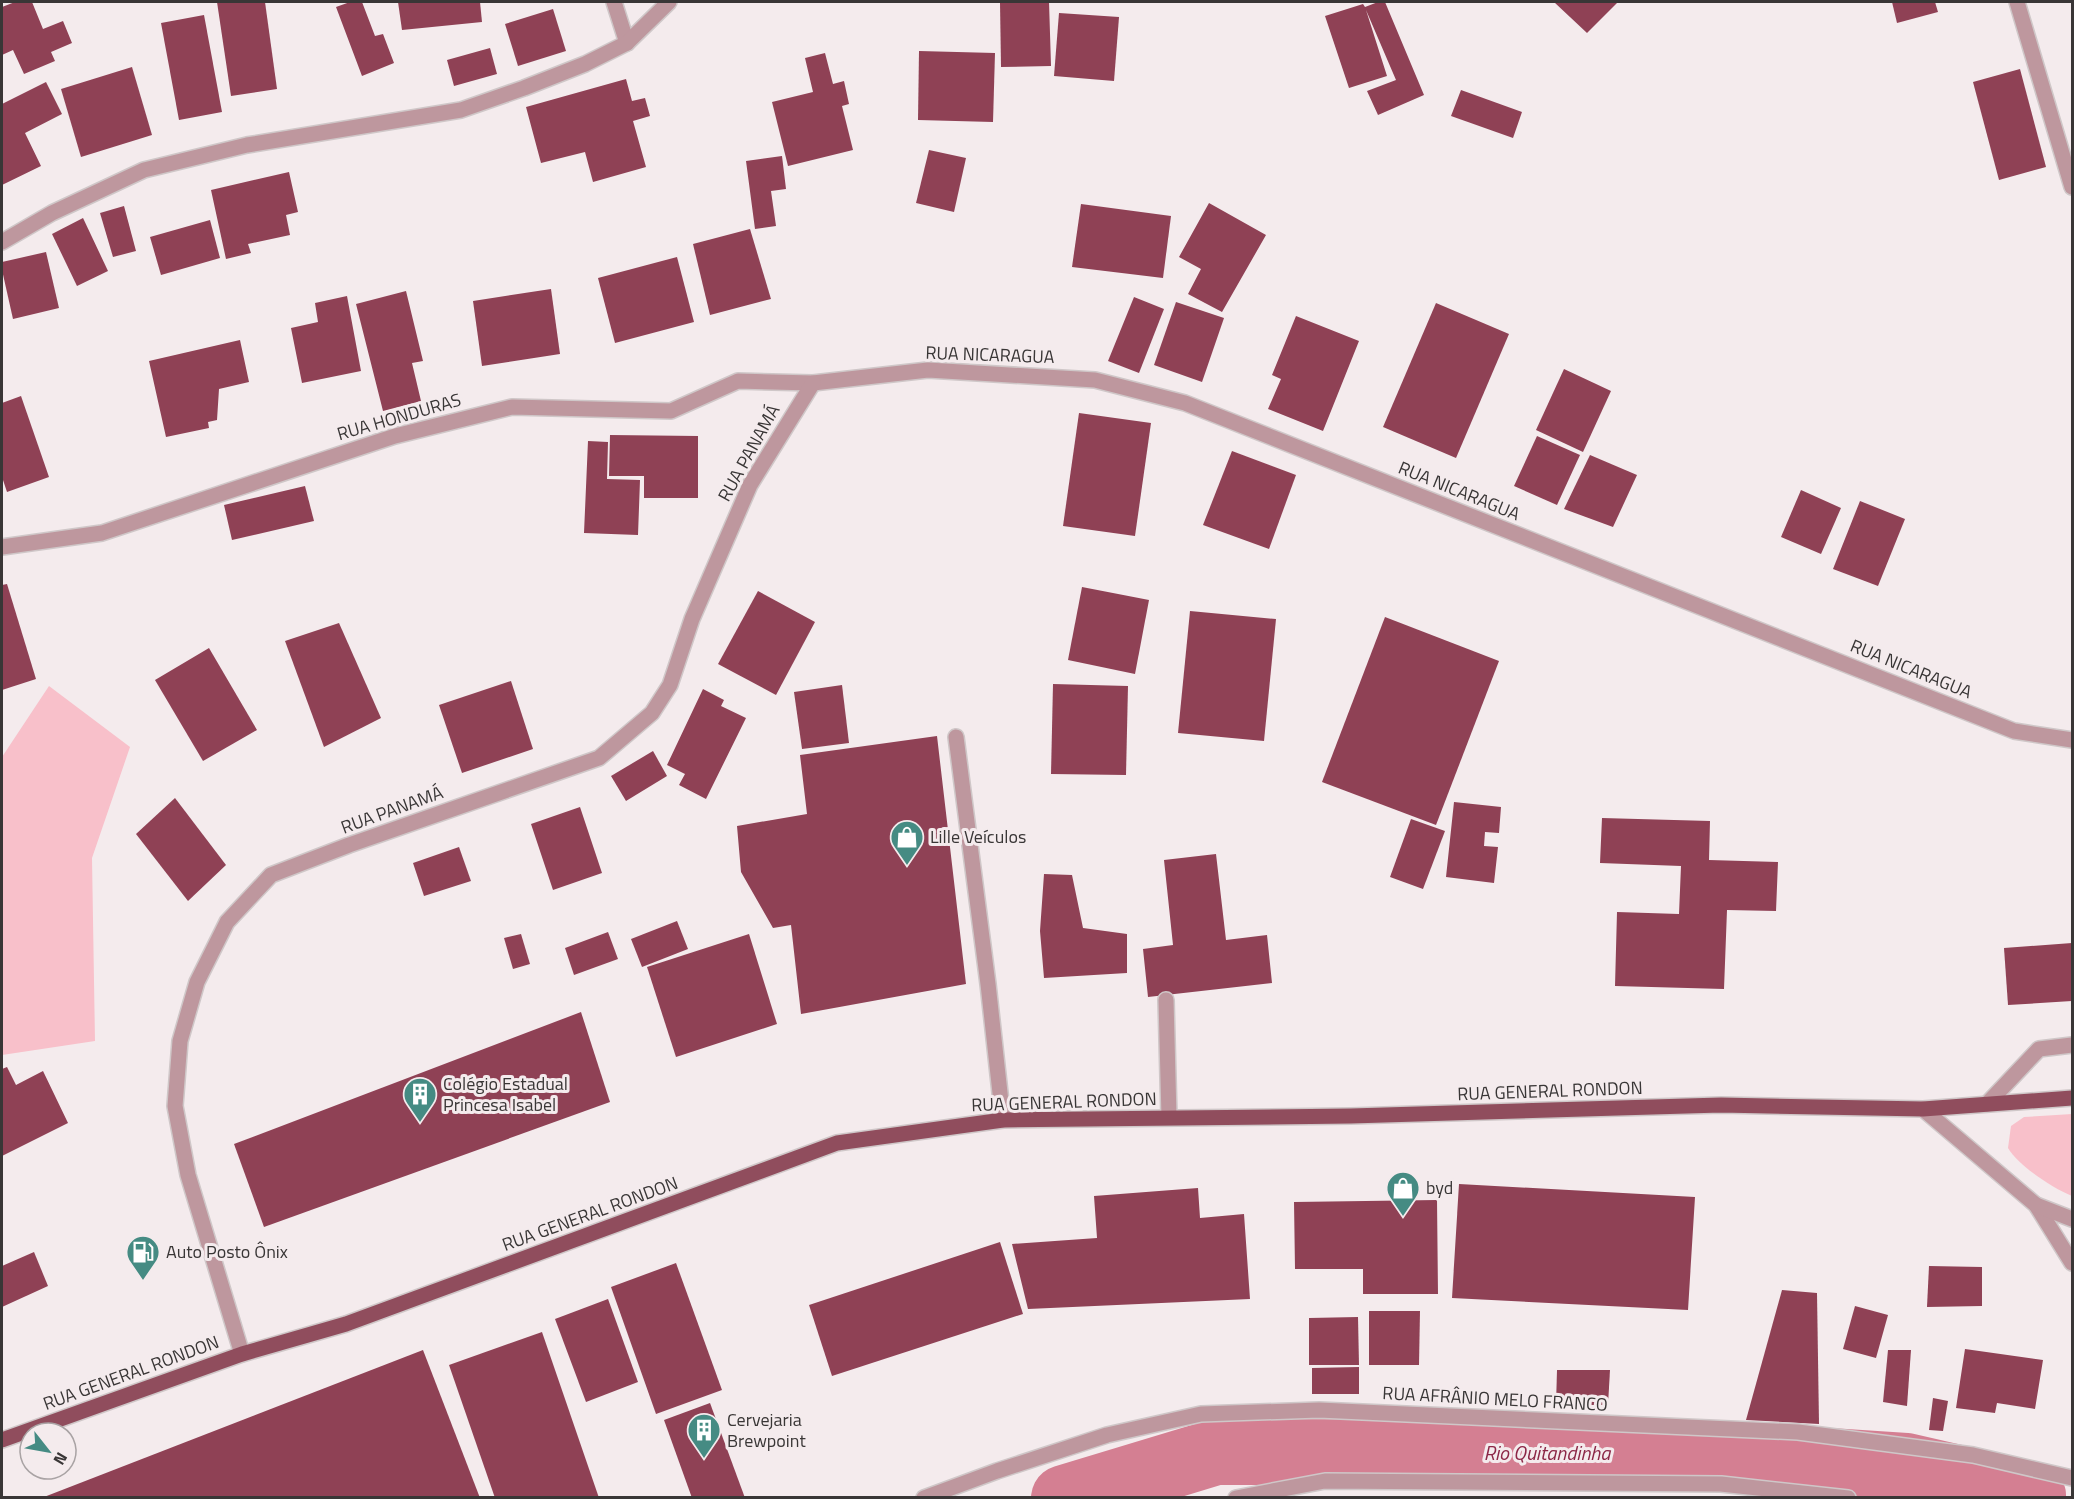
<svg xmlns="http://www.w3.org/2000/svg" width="2074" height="1499" font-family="'Titillium Web',sans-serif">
<rect width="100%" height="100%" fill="#f4ebed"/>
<!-- green -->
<g fill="#f8c0ca">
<path d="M49,686L130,747L92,858L95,1041L2,1055V757Z"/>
<path d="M2072,1114V1196C2052,1188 2019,1166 2008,1148L2011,1126L2024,1117Z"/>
</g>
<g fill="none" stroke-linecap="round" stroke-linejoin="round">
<!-- river -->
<path stroke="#d47f92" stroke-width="66" d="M1064,1498L1216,1452L1708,1453L1906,1466L2033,1495"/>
</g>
<!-- building -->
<g fill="#8f4155">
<path d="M15,2H32L43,29L63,21L72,43L51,52L55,61L24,74L13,50L2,55V7Z"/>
<path d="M217,2H265L277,89L231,96Z"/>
<path d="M350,2H362L375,36L383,34L394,63L362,76L336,7Z"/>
<path d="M398,2H480L482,22L402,30Z"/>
<path d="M1000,2H1049L1051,66L1001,67Z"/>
<path d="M1378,2H1385L1424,95L1378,115L1367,91L1396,80L1366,10L1387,76L1349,88L1325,16L1363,4L1365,7Z"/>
<path d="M1554,2H1618L1587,33Z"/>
<path d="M1892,2H1935L1938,12L1897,23Z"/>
<path d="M553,9L566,51L518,66L505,24Z"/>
<path d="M1059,13L1119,17L1114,81L1054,76Z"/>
<path d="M204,15L222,112L179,120L161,23Z"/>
<path d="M490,48L497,74L454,86L447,60Z"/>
<path d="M919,51L995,53L993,122L918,120Z"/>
<path d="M825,53L833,84L844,81L849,104L842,106L853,150L788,166L772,102L813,92L805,58Z"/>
<path d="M132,67L152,135L81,157L61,89Z"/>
<path d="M2020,69L2046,167L1999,180L1973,82Z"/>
<path d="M626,79L632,101L645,98L650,116L633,121L646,167L593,182L585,152L541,163L526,107Z"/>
<path d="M46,82L62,114L25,133L41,166L2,185V104Z"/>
<path d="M1461,90L1522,112L1513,138L1451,116Z"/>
<path d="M929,150L966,158L954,212L916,203Z"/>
<path d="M782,156L786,189L771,191L776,226L755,229L746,161Z"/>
<path d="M289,172L298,212L286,215L290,235L248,244L251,253L226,259L211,190Z"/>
<path d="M1209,203L1266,235L1222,312L1188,294L1201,269L1179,257Z"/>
<path d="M1081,204L1171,216L1163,278L1072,267Z"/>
<path d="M124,206L136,251L113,257L100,213Z"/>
<path d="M83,218L108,271L77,286L52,234Z"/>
<path d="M210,220L220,258L161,275L150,237Z"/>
<path d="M750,229L771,299L710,315L693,244Z"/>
<path d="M46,252L59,308L13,319L2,270V262Z"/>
<path d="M677,257L694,322L615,343L598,278Z"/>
<path d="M551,289L560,354L482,366L473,301Z"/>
<path d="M406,291L423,361L412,363L421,401L383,411L356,304Z"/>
<path d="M347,296L361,371L302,383L291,328L318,322L315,303Z"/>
<path d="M1134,297L1164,309L1139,373L1108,361Z"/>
<path d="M1176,302L1224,318L1202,382L1154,365Z"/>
<path d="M1436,303L1509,334L1456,458L1383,427Z"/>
<path d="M1296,316L1359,341L1323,431L1268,409L1281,379L1272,375Z"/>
<path d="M240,340L249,382L219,389L217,420L208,422L209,428L166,437L149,361Z"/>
<path d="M1564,369L1611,391L1583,452L1536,430Z"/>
<path d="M21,396L49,477L7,492L2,477V403Z"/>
<path d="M1079,413L1151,423L1135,536L1063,526Z"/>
<path d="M610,435L698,436V498H644V476H609Z"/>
<path d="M1537,436L1580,455L1557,505L1514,486Z"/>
<path d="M588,441L608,442L607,479L640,480L638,535L584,533Z"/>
<path d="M1232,451L1296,475L1269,549L1203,525Z"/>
<path d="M1590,455L1637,475L1613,527L1564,509Z"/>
<path d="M305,486L314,521L232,540L224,505Z"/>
<path d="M1801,490L1841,508L1821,554L1781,537Z"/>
<path d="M1860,501L1905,519L1878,586L1833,569Z"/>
<path d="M7,584L36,679L2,690V585Z"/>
<path d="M1082,587L1149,600L1135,674L1068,660Z"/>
<path d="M758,591L815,622L776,695L718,664Z"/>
<path d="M1190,611L1276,619L1264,741L1178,733Z"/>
<path d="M1385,617L1499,661L1436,825L1322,782Z"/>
<path d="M339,623L381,718L324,747L285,641Z"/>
<path d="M209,648L257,730L203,761L155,680Z"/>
<path d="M511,681L533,749L462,773L439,705Z"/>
<path d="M1053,684L1128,686L1126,775L1051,774Z"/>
<path d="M842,685L849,743L802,749L794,692Z"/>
<path d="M703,689L724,700L721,706L746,718L706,799L679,785L685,774L667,765Z"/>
<path d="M937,736L966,984L801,1014L791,925L773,928L741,872L737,826L807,814L800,755Z"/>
<path d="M653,751L667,776L626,801L611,776Z"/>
<path d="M175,798L226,865L188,901L136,834Z"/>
<path d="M1454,802L1501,807L1499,833L1485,832L1484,846L1498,847L1494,883L1446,877Z"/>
<path d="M580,807L602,873L553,890L531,824Z"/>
<path d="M1602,818L1710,821L1709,860L1778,862L1776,911L1727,910L1724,989L1615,986L1617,912L1679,914L1681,866L1600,863Z"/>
<path d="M1411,819L1445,831L1423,889L1390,877Z"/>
<path d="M459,847L471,881L424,896L413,863Z"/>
<path d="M1216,854L1226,940L1267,935L1272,983L1148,997L1143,949L1173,945L1164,860Z"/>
<path d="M1044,874L1072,875L1083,928L1127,934V973L1044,978L1040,931Z"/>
<path d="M677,921L688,949L642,967L631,939Z"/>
<path d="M608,932L618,959L574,975L565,948Z"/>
<path d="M521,934L530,964L513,969L504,938Z"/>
<path d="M749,934L777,1024L676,1057L647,967Z"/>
<path d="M2072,943V1001L2008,1005L2004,948Z"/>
<path d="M581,1012L610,1102L264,1227L234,1144Z"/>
<path d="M7,1067L16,1085L43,1071L68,1123L2,1156V1069Z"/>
<path d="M1459,1184L1695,1197L1688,1310L1452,1298Z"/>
<path d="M1198,1188L1200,1218L1244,1214L1250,1299L1028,1309L1012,1244L1097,1238L1094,1196Z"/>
<path d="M1437,1200L1438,1294H1363V1269H1295L1294,1202Z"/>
<path d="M1000,1242L1023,1314L832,1376L809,1305Z"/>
<path d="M34,1252L48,1286L2,1307V1266Z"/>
<path d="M676,1263L722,1390L656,1414L611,1287Z"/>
<path d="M1929,1266L1982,1267V1306L1927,1307Z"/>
<path d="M1782,1290L1817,1293L1819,1424L1746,1420Z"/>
<path d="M608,1299L638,1382L586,1402L555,1319Z"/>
<path d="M1855,1306L1888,1315L1876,1358L1843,1349Z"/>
<path d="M1369,1311H1420L1419,1365H1369Z"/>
<path d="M1358,1317L1359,1365H1309V1318Z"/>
<path d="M542,1332L599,1498H495L449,1365Z"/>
<path d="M1965,1349L2043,1360L2035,1409L1997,1403L1995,1413L1956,1408Z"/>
<path d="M423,1350L480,1498H44V1497Z"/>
<path d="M1888,1350H1911L1907,1406L1883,1402Z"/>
<path d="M1359,1367V1394H1312V1368Z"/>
<path d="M1557,1370H1610L1608,1405H1556Z"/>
<path d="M1933,1398L1948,1401L1943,1431L1929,1430Z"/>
<path d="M710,1403L745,1498H692L664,1420Z"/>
</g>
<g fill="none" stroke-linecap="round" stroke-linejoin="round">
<defs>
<g id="minor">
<path d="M614,2L627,43"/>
<path d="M2017,2L2072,187"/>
<path d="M2,242L52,213L144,170L247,145L461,110L524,88L585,64L627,43L669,2"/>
<path d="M2,547L102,533L395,436L512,407L671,411L738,381L813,383L928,370L1095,380L1185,403L2014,731L2072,740"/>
<path d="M956,737L988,984L1003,1120"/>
<path d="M1166,1000L1169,1117"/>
<path d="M1987,1104L2039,1049L2072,1045"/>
<path d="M1923,1109L2036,1205L2072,1263"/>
<path d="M2036,1205L2072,1219"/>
<path d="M242,1354L188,1175L175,1106L180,1041L197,982L227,922L271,875L349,845L599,758L652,713L670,685L692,619L750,485L813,383"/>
<path d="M924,1498L997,1471L1107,1435L1201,1414L1319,1410L1798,1432L1973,1455L2072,1478"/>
<path d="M1236,1498L1325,1481L1721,1484L1848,1498"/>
</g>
<path id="major" d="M2,1440L242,1354L346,1324L837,1143L1003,1120L1351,1116L1721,1105L1923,1109L2072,1098"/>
</defs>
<!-- minor casing -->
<use href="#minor" stroke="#cfc7c8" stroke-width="18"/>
<!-- major casing -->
<use href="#major" stroke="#cfc7c8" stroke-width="18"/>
<!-- minor -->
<use href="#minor" stroke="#be979e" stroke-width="15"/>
<!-- major -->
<use href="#major" stroke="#904d5d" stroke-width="15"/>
</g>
<!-- icons -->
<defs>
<symbol id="shop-pin" viewBox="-11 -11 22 30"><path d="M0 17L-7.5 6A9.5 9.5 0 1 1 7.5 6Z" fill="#458b83" stroke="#f4ebed"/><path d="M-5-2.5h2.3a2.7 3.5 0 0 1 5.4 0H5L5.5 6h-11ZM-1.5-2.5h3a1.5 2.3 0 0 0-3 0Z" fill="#fff"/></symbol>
<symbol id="building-pin" viewBox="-11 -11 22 30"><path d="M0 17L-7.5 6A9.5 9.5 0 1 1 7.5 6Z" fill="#458b83" stroke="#f4ebed"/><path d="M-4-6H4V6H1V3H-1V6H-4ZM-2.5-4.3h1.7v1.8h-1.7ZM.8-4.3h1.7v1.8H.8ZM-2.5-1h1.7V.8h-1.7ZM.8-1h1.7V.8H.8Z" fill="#fff"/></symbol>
<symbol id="fuel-pin" viewBox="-11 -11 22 30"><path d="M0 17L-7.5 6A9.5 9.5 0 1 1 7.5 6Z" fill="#458b83" stroke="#f4ebed"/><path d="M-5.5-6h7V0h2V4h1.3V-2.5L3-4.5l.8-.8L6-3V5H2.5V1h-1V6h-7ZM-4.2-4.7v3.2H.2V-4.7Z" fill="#fff"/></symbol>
</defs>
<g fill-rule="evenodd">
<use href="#shop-pin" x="888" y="818" width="38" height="52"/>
<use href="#building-pin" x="401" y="1075" width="38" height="52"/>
<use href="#shop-pin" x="1384" y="1169" width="38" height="52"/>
<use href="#fuel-pin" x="124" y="1233" width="38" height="52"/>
<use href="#building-pin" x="685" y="1411" width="38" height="52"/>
</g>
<g text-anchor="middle" stroke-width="6" stroke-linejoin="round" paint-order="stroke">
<!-- street labels -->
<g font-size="18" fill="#393636" stroke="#f4ebed">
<text transform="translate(990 355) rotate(2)" y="6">RUA NICARAGUA</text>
<text transform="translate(399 417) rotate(-16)" y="6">RUA HONDURAS</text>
<text transform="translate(749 453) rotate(-61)" y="6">RUA PANAMÁ</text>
<text transform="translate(1459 491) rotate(22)" y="6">RUA NICARAGUA</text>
<text transform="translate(1911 669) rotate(22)" y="6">RUA NICARAGUA</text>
<text transform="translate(392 810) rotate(-20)" y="6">RUA PANAMÁ</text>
<text transform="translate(1550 1091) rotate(-2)" y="6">RUA GENERAL RONDON</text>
<text transform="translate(1064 1102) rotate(-2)" y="6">RUA GENERAL RONDON</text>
<text transform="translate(590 1214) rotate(-20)" y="6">RUA GENERAL RONDON</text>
<text transform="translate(131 1373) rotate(-20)" y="6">RUA GENERAL RONDON</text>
<text transform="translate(1495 1399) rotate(3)" y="6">RUA AFRÂNIO MELO FRANCO</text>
</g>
<!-- poi labels -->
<g font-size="18" fill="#393636" stroke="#f4ebed" text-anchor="start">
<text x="930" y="843">Lille Veículos</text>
<text x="443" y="1090">Colégio Estadual<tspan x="443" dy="21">Princesa Isabel</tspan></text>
<text x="1426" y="1194">byd</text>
<text x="166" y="1258">Auto Posto Ônix</text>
<text x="727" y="1426">Cervejaria<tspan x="727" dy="21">Brewpoint</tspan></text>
</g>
<!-- water labels -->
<g font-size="20" font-style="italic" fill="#8c2747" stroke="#f4ebed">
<text x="1547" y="1460">Rio Quitandinha</text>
</g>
</g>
<!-- border -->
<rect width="2074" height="1499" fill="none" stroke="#393636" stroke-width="6"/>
<!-- north arrow -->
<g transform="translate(48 1451) rotate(121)"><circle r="28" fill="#f4ebed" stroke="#a9a3a4" stroke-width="1.5"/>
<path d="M0-4.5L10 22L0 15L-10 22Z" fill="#458b83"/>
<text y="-9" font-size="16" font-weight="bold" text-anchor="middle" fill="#393636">N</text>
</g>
</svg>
